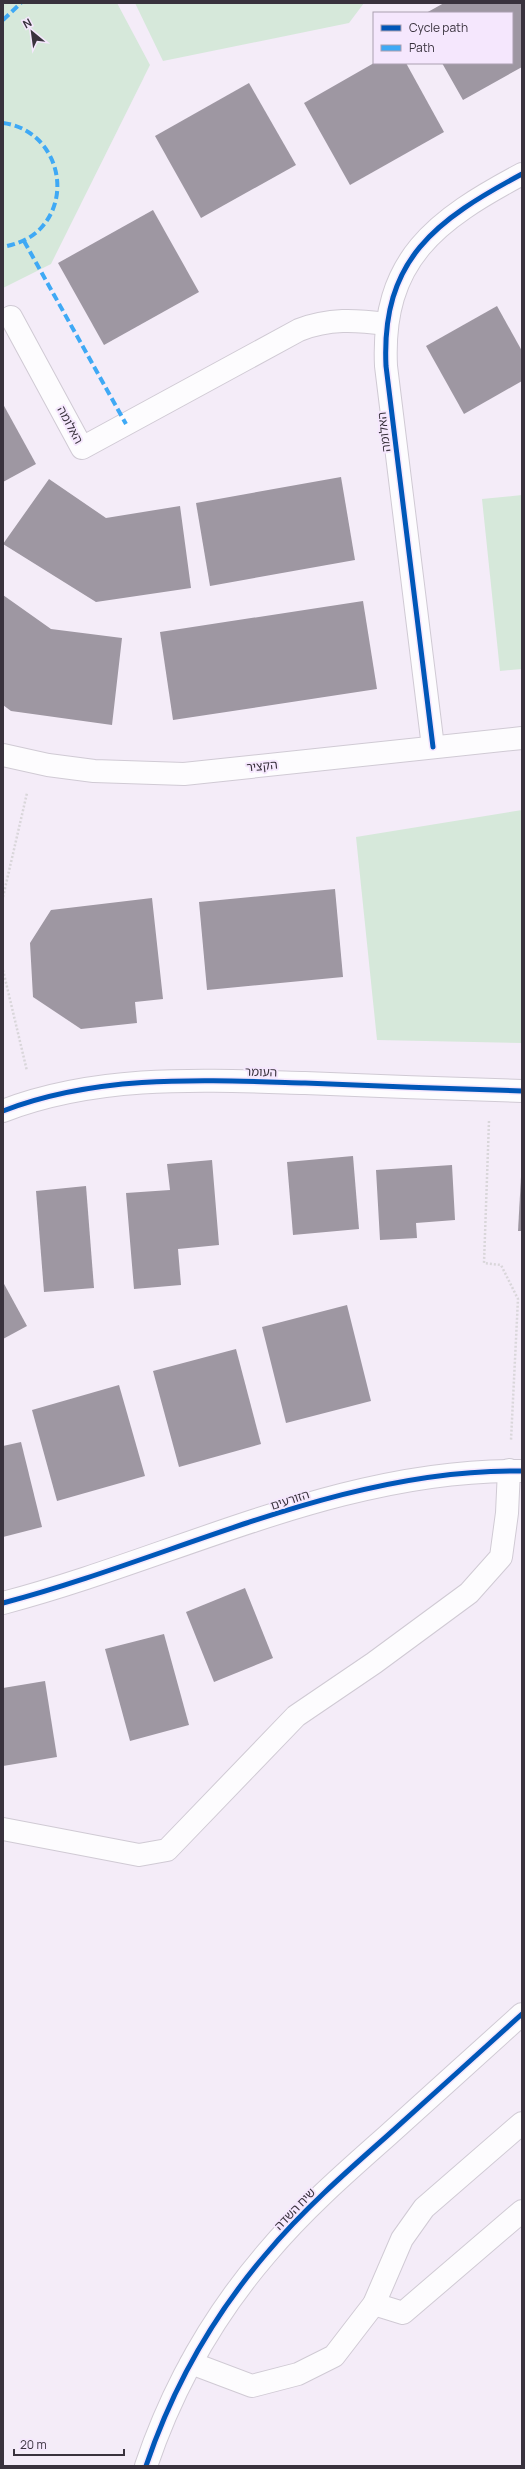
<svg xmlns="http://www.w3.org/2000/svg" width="525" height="2469" font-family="Manrope,'Noto Sans Hebrew',sans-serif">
<rect width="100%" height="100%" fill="#f4ecf8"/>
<!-- green -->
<g fill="#d6e8da">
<path d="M3,3H117L150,65L51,264L3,288Z"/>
<path d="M135,3H364L349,23L163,61Z"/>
<path d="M522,495V669L500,671L482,499Z"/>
<path d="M522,810V1043L377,1040L356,837Z"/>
</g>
<!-- building -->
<g fill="#9e97a2">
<path d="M444,3H522V67L463,100L442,63H512V13H426Z"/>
<path d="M374,63H406L444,132L350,185L304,103Z"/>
<path d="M249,83L296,165L201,218L155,136Z"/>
<path d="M153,210L199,292L104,345L58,263Z"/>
<path d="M497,306L522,351V381L464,414L426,346Z"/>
<path d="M3,404L36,464L3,482Z"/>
<path d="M341,477L355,560L210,586L196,503Z"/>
<path d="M49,479L106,518L180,506L191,588L96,602L3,544Z"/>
<path d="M3,595L51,629L122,638L112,725L11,711L3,705Z"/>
<path d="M363,601L377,689L173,720L160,632Z"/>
<path d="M335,889L343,977L207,990L199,902Z"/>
<path d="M152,898L163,999L135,1002L137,1023L81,1029L33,997L30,943L51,910Z"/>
<path d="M353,1156L359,1229L293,1235L287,1162Z"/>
<path d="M212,1160L219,1245L178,1249L181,1285L134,1289L126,1193L170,1190L167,1164Z"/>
<path d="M452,1165L455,1220L416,1223L417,1238L380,1240L376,1170Z"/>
<path d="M521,1177H522V1231H518Z"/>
<path d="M86,1186L94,1288L44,1292L36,1191Z"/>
<path d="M3,1282L27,1326L3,1339Z"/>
<path d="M347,1305L371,1401L286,1423L262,1327Z"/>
<path d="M236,1349L261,1444L179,1467L153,1371Z"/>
<path d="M119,1385L145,1476L57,1501L32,1410Z"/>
<path d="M21,1442L42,1527L3,1537V1446Z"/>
<path d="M245,1588L273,1658L214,1682L186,1612Z"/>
<path d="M164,1634L189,1725L130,1741L105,1649Z"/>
<path d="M45,1681L57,1757L3,1766V1688Z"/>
</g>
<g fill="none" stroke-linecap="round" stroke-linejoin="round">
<defs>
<g id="minor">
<path d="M11,317L82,448L299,330C329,318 356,320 387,324"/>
<path d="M433,747L386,366C381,259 436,220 522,174"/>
<path d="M3,755L48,765L94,771L184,774L522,738"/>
<path d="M3,1111C99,1074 203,1080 305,1083C377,1086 450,1089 522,1091"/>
<path d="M3,1603C174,1558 342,1468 522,1471"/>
<path d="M3,1829L139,1855L167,1850L296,1716L374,1663L469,1593L501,1557L507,1513L509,1470"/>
<path d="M374,2304L403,2313L522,2211"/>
<path d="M191,2363L252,2386L298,2374L334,2356L374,2304L402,2239L424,2208L522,2123"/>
<path d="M146,2466C172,2389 213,2316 266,2254C302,2211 345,2173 387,2136C432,2095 477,2055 522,2014"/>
</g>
</defs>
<!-- minor casing -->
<use href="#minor" stroke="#d0cad4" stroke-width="24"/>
<!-- path -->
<g stroke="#d9d6da" stroke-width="2.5" stroke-dasharray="2 2" stroke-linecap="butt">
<path d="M3,897L27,793"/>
<path d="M3,970L27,1071"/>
<path d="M489,1121L484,1263L501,1265L518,1299L511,1440"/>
</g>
<!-- minor -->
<use href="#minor" stroke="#fdfcfe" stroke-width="22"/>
<!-- quiet -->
<g stroke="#3fa9f5" stroke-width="4" stroke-dasharray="8 4" stroke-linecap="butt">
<path d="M3,20L21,3"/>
<path d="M3,123C53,129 75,191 41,228C31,239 17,244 3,247"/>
<path d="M24,241L126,424"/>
</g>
<defs>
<g id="cycleway">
<path d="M433,747L386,366C381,259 436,220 522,174"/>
<path d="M3,1111C99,1074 203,1080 305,1083C377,1086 450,1089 522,1091"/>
<path d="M3,1603C174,1558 342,1468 522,1471"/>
<path d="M146,2466C172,2389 213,2316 266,2254C302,2211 345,2173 387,2136C432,2095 477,2055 522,2014"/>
</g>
</defs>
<!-- cycleway casing -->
<use href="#cycleway" stroke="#f5e7fd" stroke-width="8"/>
<!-- cycleway -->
<use href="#cycleway" stroke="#0057b8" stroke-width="5"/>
</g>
<g text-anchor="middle" stroke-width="4" stroke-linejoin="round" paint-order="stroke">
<!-- street labels -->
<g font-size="12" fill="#39323d" stroke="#f5e7fd">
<text transform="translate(70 425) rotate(62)" y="4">האלומה</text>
<text transform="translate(384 432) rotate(-97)" y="4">האלומה</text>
<text transform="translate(262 766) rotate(-6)" y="4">הקציר</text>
<text transform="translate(261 1072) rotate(2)" y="4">העומר</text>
<text transform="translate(290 1500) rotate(-18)" y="4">הזורעים</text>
<text transform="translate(295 2209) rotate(-46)" y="4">שיח השדה</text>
</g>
</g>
<!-- border -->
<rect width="525" height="2469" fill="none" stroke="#39323d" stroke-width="8"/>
<!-- legend -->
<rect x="373" y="12" width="140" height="52" fill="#f5e7fd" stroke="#aa9fb0"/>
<rect x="381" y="25" width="20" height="6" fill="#0057b8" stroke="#aa9fb0"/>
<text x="409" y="32" font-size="12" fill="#39323d">Cycle path</text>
<rect x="381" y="45" width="20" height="6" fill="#3fa9f5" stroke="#aa9fb0"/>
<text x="409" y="52" font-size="12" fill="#39323d">Path</text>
<!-- north arrow -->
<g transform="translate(32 32) rotate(331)" stroke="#f5e7fd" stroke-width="3" paint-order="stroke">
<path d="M0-3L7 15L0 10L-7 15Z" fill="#39323d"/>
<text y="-6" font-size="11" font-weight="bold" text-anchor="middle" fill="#39323d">N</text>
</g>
<!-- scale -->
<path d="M14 2449v6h110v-6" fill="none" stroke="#39323d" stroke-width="2"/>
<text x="20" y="2449" font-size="12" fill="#39323d" stroke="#f5e7fd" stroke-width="3" paint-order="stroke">20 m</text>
</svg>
